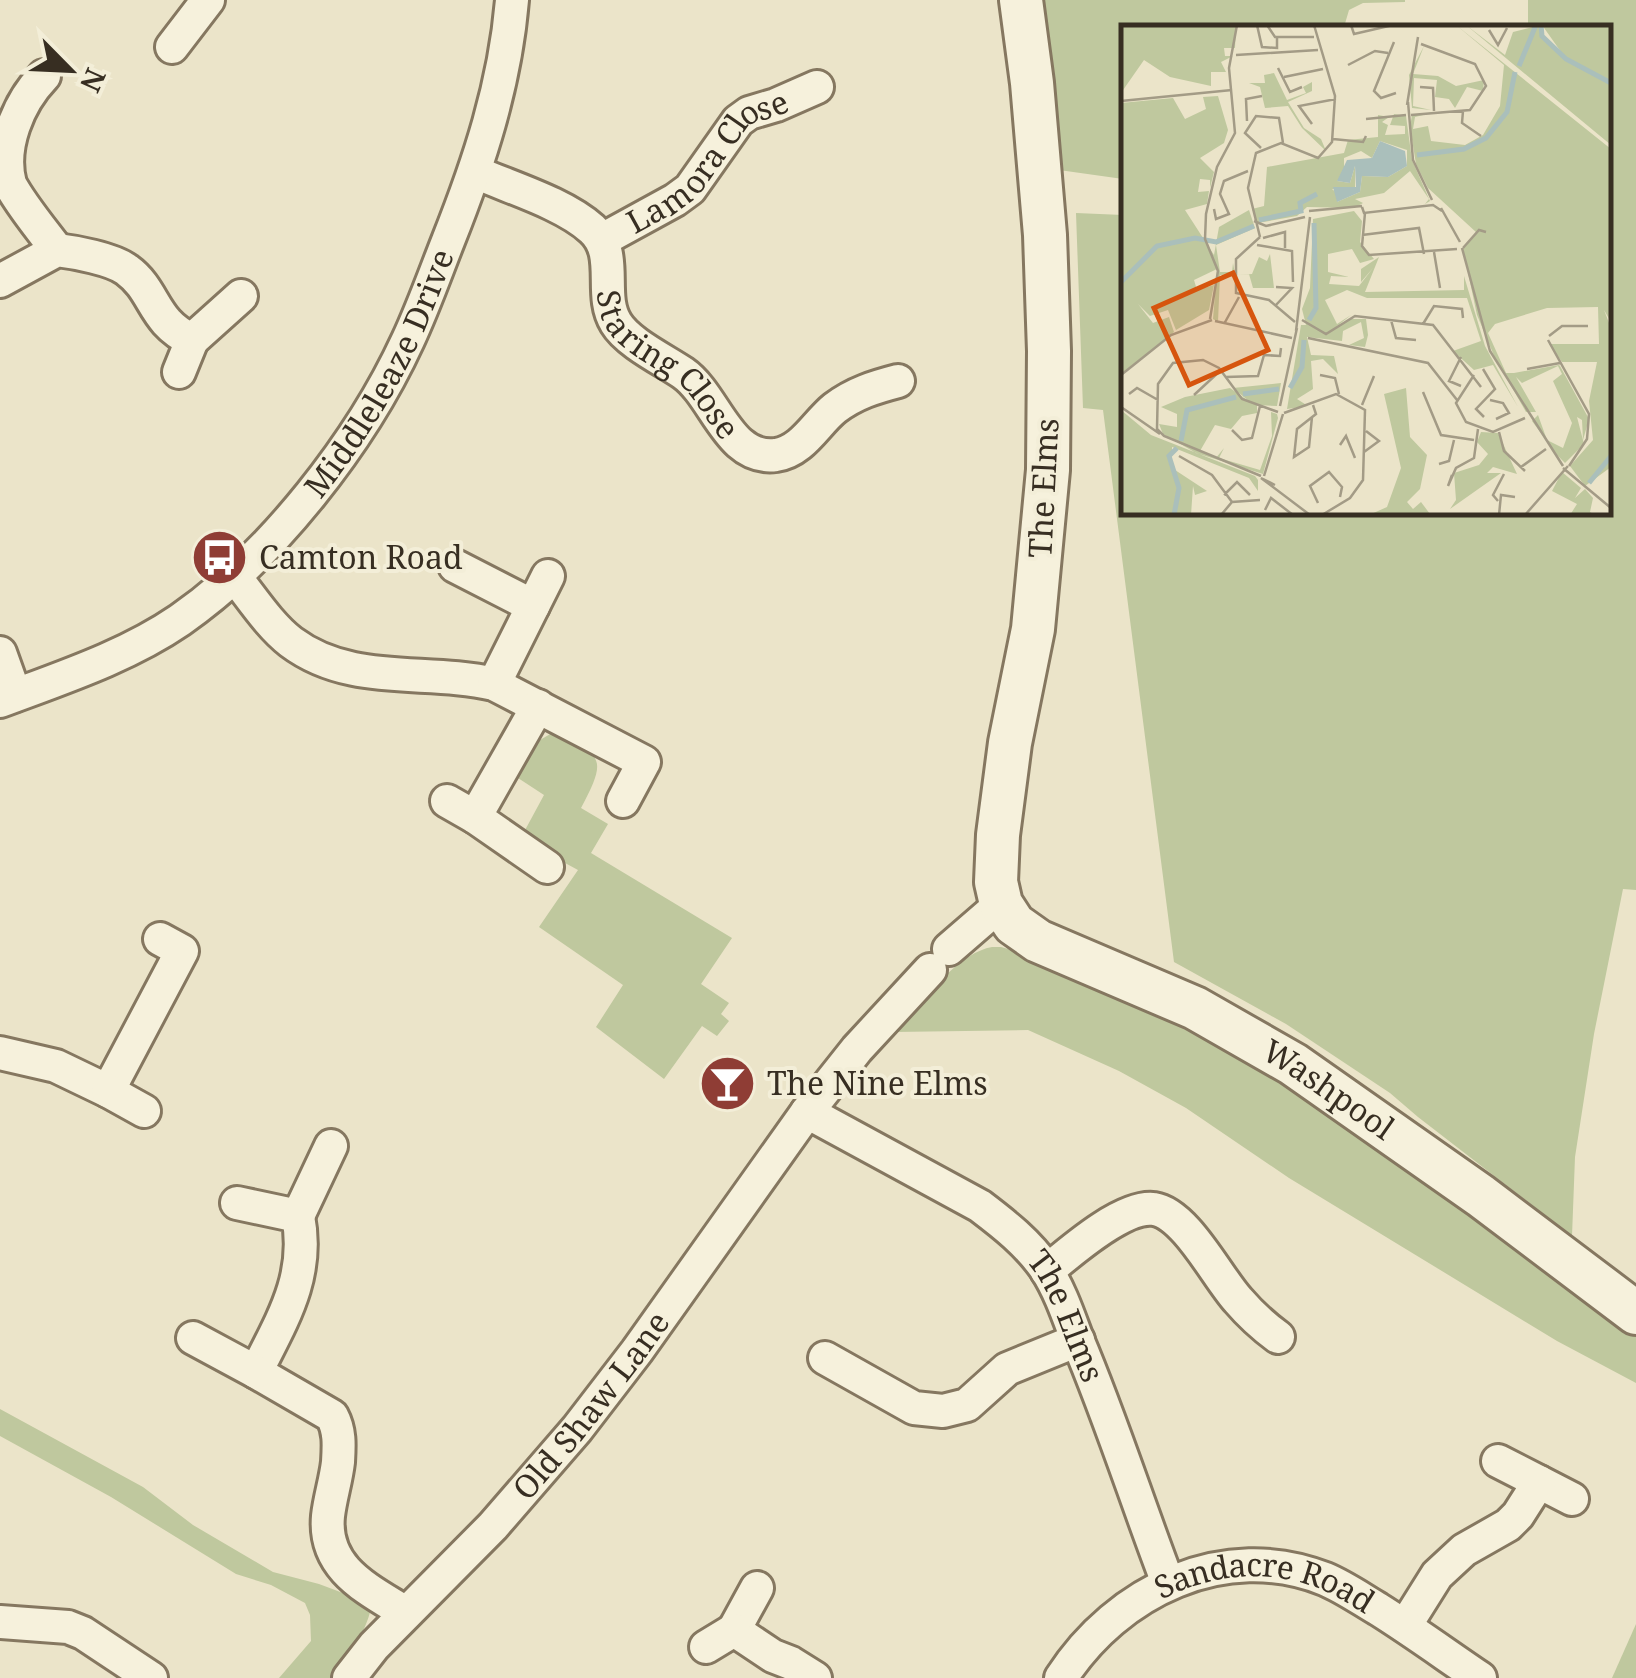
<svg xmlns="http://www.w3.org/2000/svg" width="1636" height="1678" font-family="'Noto Serif',serif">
<rect width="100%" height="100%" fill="#ebe4c9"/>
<!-- green -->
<g fill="#bfc89e">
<path d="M1041,0H1405V2L1363,3L1349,10L1344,27L1124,28L1123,179L1059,170Z"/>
<path d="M1528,0H1636V890L1623,889L1594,1034L1575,1157L1572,1236L1418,1117L1390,1093L1286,1024L1174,962L1103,410L1083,408L1076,213L1123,215L1124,512H1608V28L1528,27Z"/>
<path d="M552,733C603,755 608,757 581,808L608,824L591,853L732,938L701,984L729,1003L721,1014L729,1021L717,1036L702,1026L664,1079L596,1027L623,985L539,927L578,870L554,857L557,852L524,832L544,795L518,778L540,740Z"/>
<path d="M992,947H1001L1022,953L1171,1016L1299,1093L1552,1273L1636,1337V1383L1557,1341L1289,1178L1186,1108L1119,1071L1028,1030L894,1032C918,1007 956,953 992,947Z"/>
<path d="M0,1409L143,1487L193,1525L273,1572L319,1584L351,1596L371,1608C366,1632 348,1660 331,1678H279L311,1641L310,1615L305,1603L271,1585L236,1574L111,1497L0,1436Z"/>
<path d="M1636,1624V1678H1612Z"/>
</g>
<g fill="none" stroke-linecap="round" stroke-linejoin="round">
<defs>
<g id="minor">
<path d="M172,47L208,0"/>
<path d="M44,76C18,103 0,147 10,184C21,205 42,230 57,250"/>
<path id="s1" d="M475,172C511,188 563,203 592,229C620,254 598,294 616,323C628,343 664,360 683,373C716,396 728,461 776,455C803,451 816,423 835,408C855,393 875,387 898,381"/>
<path id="s2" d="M602,240L675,200L690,189L738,121L749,113L776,105L817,87"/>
<path d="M0,281L57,250C74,252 113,259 127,270C156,291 152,322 192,340L241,296"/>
<path d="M179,372L192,340"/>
<path d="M455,566L533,606"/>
<path d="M235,577C252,598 269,625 291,642C351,687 426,668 494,684L644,762L623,801"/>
<path d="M0,653L15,695"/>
<path d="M494,684L548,576"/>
<path id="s3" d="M0,701C61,678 126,657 180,620C272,556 361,442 408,340C423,308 435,274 448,241C479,163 505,85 512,0"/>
<path d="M538,706L475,817L547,867"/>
<path d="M447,801L475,817"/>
<path d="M949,949L1001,904"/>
<path d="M0,1053L56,1066L108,1091L182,951L160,939"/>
<path d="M108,1091L144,1111"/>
<path id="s4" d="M807,1112L980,1206C1005,1225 1028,1243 1046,1269C1060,1291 1068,1315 1077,1339C1111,1419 1137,1502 1168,1583"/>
<path d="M237,1203L298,1216C310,1276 282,1320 256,1372L332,1416C340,1431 339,1445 338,1462C336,1480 330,1498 328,1516C323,1569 368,1589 406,1613"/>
<path d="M298,1216L331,1146"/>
<path d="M1047,1271C1070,1252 1123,1205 1154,1209C1186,1214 1217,1277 1238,1300C1250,1314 1263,1326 1278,1337"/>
<path d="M193,1338L256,1372"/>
<path d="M825,1358L914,1408L943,1411L967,1405L1007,1369L1078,1340"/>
<path d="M1539,1482L1572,1499"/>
<path d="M757,1588L734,1630L773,1656L791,1663L815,1678"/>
<path d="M0,1622L68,1627L83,1633L151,1678"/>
<path d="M1405,1626L1437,1575L1464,1550L1508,1525L1518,1515L1539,1482L1498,1461"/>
<path d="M706,1647L734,1630"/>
<path id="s5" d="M349,1678L374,1646L493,1526L577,1429L637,1351L807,1112L857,1049L930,970"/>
<path id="s6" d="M1061,1678C1117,1591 1224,1539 1325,1579C1344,1587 1361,1599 1378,1609C1413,1631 1446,1655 1480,1678"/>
</g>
<g id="tertiary">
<path id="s7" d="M1021,0L1032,83L1045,235L1049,351L1048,470L1033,629L1010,743L998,835L996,882L1001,904L1014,924L1038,941L1195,1008L1293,1064L1481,1196L1636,1313"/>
</g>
</defs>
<!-- minor casing -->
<use href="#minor" stroke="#857760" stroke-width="38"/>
<!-- tertiary casing -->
<use href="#tertiary" stroke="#857760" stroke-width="48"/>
<!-- minor -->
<use href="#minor" stroke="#f6f1dc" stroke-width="32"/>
<!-- tertiary -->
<use href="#tertiary" stroke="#f6f1dc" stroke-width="42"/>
</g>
<!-- icons -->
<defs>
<symbol id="bus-disc" viewBox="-11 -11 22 22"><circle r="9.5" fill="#8f3d35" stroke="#f3eed8"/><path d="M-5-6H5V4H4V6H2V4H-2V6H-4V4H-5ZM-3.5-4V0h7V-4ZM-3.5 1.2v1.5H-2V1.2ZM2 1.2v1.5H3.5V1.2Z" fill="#fff"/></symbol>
<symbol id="bar-disc" viewBox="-11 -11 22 22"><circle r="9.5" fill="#8f3d35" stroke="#f3eed8"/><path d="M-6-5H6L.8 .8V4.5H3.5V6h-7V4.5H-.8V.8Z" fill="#fff"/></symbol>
</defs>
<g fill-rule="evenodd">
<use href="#bus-disc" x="188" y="526" width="63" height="63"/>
<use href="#bar-disc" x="696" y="1052" width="63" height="63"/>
</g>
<g text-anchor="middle" stroke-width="8" stroke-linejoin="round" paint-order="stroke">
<!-- street labels -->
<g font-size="32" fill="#372e22" stroke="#f3eed8">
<text dy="11" stroke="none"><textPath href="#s2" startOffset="135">Lamora Close</textPath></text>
<text dy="11" stroke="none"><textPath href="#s1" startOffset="295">Staring Close</textPath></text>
<text dy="11" stroke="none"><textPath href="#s3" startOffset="520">Middleleaze Drive</textPath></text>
<text transform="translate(1044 488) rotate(-87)" y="11">The Elms</text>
<text dy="11" stroke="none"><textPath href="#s7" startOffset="1290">Washpool</textPath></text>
<text dy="11" stroke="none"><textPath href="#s4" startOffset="340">The Elms</textPath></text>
<text dy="11" stroke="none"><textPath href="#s5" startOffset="365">Old Shaw Lane</textPath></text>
<text dy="11" stroke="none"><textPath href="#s6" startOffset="245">Sandacre Road</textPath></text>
</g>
<!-- poi labels -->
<g font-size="32" fill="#372e22" stroke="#f3eed8" text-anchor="start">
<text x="259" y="569">Camton Road</text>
<text x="767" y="1095">The Nine Elms</text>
</g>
</g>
<!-- overview -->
<g transform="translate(1121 25)">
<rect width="490" height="490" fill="#ebe4c9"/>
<path d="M0,0H115L114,23H103L104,31H112L100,37L105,47H90V61L49,52L23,35L0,68ZM335,0L490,124V297L483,285L490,303V442L464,461L449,441L472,415L468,376L476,337H441L428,319H478L477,282L426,283L374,299L367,308L385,348H393L438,340L439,341L468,394L462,415L461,395L456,392L463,419L444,438L436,430L411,396L417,390L426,415L442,423L451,398L432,356L441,349L437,341L401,358L395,352L415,387H405L374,333L356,290L342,224L356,208L307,163L295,139L289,102L291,90L315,87L294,92L292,104L307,101L310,116L344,120L362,110L379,81L383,40ZM345,0L384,30L392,7L419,0L421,13L445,34L421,0H490V57L475,48L490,59V120ZM303,21L292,49L317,51L335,61L363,55L362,66L346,62L334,83L328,74L314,72L316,55L293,53L292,81L310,85L291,83L288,50ZM153,48L166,75L185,68L182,62L191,57V66L167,77L183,103L200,114L205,126L181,103L167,81L144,83L139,62L128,58H144L143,50ZM97,71L107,105L103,118L79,133L93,147L89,163V155L79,154L77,167L88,166L86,179L64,185L93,230L98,202L128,185L134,203L95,220L99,247H111L112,238L114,249L99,250L97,297L92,294L96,244L73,255L76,265L93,260L88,285L55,305L47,285L29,291L17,279L32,298L48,292L53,307L0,349V78L52,73L64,94L85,84L82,72ZM273,89L285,91L291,135L309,176L304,179L308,174L289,146L263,168L234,174L242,178L233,183L186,182L176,191L137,198L131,184L143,181L146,142L223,128L227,115L257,112V90L268,92L261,97L267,100L264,110L284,109V101L269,100ZM259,116L286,125V141L267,152L241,151L239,167L216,177L219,171L211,164L234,163V141L229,158L216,156L223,150V133L240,126L251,133ZM233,186L241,196L239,217L253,234L239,238L231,224L207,229V247L228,252L210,251L208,259L238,261L252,243L240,257V244L258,232L244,267L343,265V251L364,321L397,382L372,340L353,345L332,326L360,316L346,273H246L226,265L204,275L216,299L230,290L205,310L228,294H245L247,310L244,322L228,320L243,313L240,297L222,306L221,316L186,312L190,330L213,331L217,349L202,334L190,336L192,364L176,374L187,381L166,384L180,300H185L181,284L189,263L192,194ZM149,229L153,263H132L128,249L116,250L131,249L138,232L146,236ZM160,358L156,381L136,380V388L121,391L110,404L94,400L79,426L95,433L103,423L98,433L139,445L151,411L150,387L156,389L157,393L142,449L75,428L42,409L38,399L56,402V389L40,382L64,372L109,363L129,377L112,363ZM285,363L289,412L306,430L299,464L286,477L292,484L300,477L309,489L248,490L266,482L280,443L263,369ZM0,385L30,410L134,451L137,455V466L128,453L51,422V443L86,466L74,470L72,461L70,490H0ZM360,407L377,408L396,449L372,442L366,448H380L329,484L335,475L333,448L358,440L367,429L356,417ZM441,447L460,463L454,473L464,464L472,473L469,487L474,490H449L456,479L431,466Z" fill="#bfc89e" fill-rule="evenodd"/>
<path d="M259,116L284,126L286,141L267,152L241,151L239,167L216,177L212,162H235L234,141L229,158L216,156L226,135L251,133Z" fill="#aabfbb"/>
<path fill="none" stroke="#aabfbb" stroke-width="5" d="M420,0L421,11L445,34L490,58M398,41L415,0M296,130L343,124L365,113L386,87L394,47M138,195L180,186L179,178L196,169M0,257L36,221L74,213L95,217L133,201M188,295L195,283L193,198M169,363L181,342L183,315M122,369L158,364M60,416L66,385L115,372M468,458L490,431M53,490L58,463L48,431L56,423"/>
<path fill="none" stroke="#a39b86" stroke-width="2.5" d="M136,0L141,22L156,23V12M146,0L154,12H193M230,0L233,9L272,0M368,5L377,20L386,3M273,17L253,66L260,73L275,68M115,30L197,25M227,40L254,26L267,28M157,43L169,67L181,62M163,52L202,44M299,62L312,63L313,86M0,76L111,65M287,77L292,135L311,175M286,80L297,12M342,86L341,98L360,111M290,90L349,85L365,61L354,39L300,19M245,94L285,90M126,96L125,74L141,71M191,99L178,81L215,74M212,114L242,117L245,111M140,123L124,108L135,91L158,93L162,118M241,182L243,188L312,180L321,186M320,183L339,217M93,184L95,194L108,189L99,169L103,156L127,146M188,186L241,181M244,188L241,221L248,230L336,224M133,196L145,201L184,192M241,210L298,203L303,229M139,212L127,163L135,128L160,118L197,133L211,117L214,71L193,0M139,212L115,234V268L148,275L174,297M142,213L164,207V223M136,220L171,226L172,257M341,223L369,326L442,441M342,223L358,205L365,207M313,227L319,263M154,281L171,263L155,262M89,294L97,246L84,214L85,189L96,142L114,108L108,43L116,0M181,295L205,309L234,291L312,300L360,362M270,295L275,313L295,315M94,296L171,313M103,299L118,272M302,299L313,281L341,284L342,293M175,306L189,192M428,311L441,301H467M187,313L307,338L336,375M427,315L468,389L466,414L448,441M340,332L328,356L340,361M362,344L374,364L355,384L363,392M406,344L439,338M0,350L50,310L91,295M199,350L214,353L218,369M353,350L335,378L345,397L372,407L404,393M105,352L137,351L143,330L159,331L160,323M302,367L320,410L353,415M8,369L16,363L37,375M73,370L100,345M369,375L382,378L388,388L375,394M241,380L253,351M159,381L176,303M0,382L39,409M163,388L215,369L244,385L242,455L229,473L201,490M191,392L188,422L173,432L176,404L195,389L192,380M111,405L121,415L131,413L139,381M378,407L383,426L404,446M219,420L225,411L234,433M243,427L258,416L245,406M58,431L91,450L111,477M318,439L328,436L333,415M400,442L425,424M442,443L490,483M331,450L327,461L335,443L353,433L357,404M140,451L43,411L36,404L37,359L52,338L82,335L98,343L121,374L157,387M143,451L162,389M154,460L140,453L189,490M103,470L116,457L129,470M377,476L372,470L383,449M197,478L189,461L208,447L221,462L219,472M144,485L150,473L172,490M100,490L111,477L139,475M378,490L380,470L394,472M404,490L447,441"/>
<path fill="#d6550e" fill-opacity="0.15" stroke="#d6550e" stroke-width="5" d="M112,248L147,325L68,360L33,283Z"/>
<rect width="490" height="490" fill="none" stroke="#372e22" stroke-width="5"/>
</g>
<!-- north arrow -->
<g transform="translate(70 70) rotate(114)" stroke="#f3eed8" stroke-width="8" paint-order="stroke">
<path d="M0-8L18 38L0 25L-18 38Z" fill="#372e22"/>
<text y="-15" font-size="28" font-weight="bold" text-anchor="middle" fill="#372e22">N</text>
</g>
</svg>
